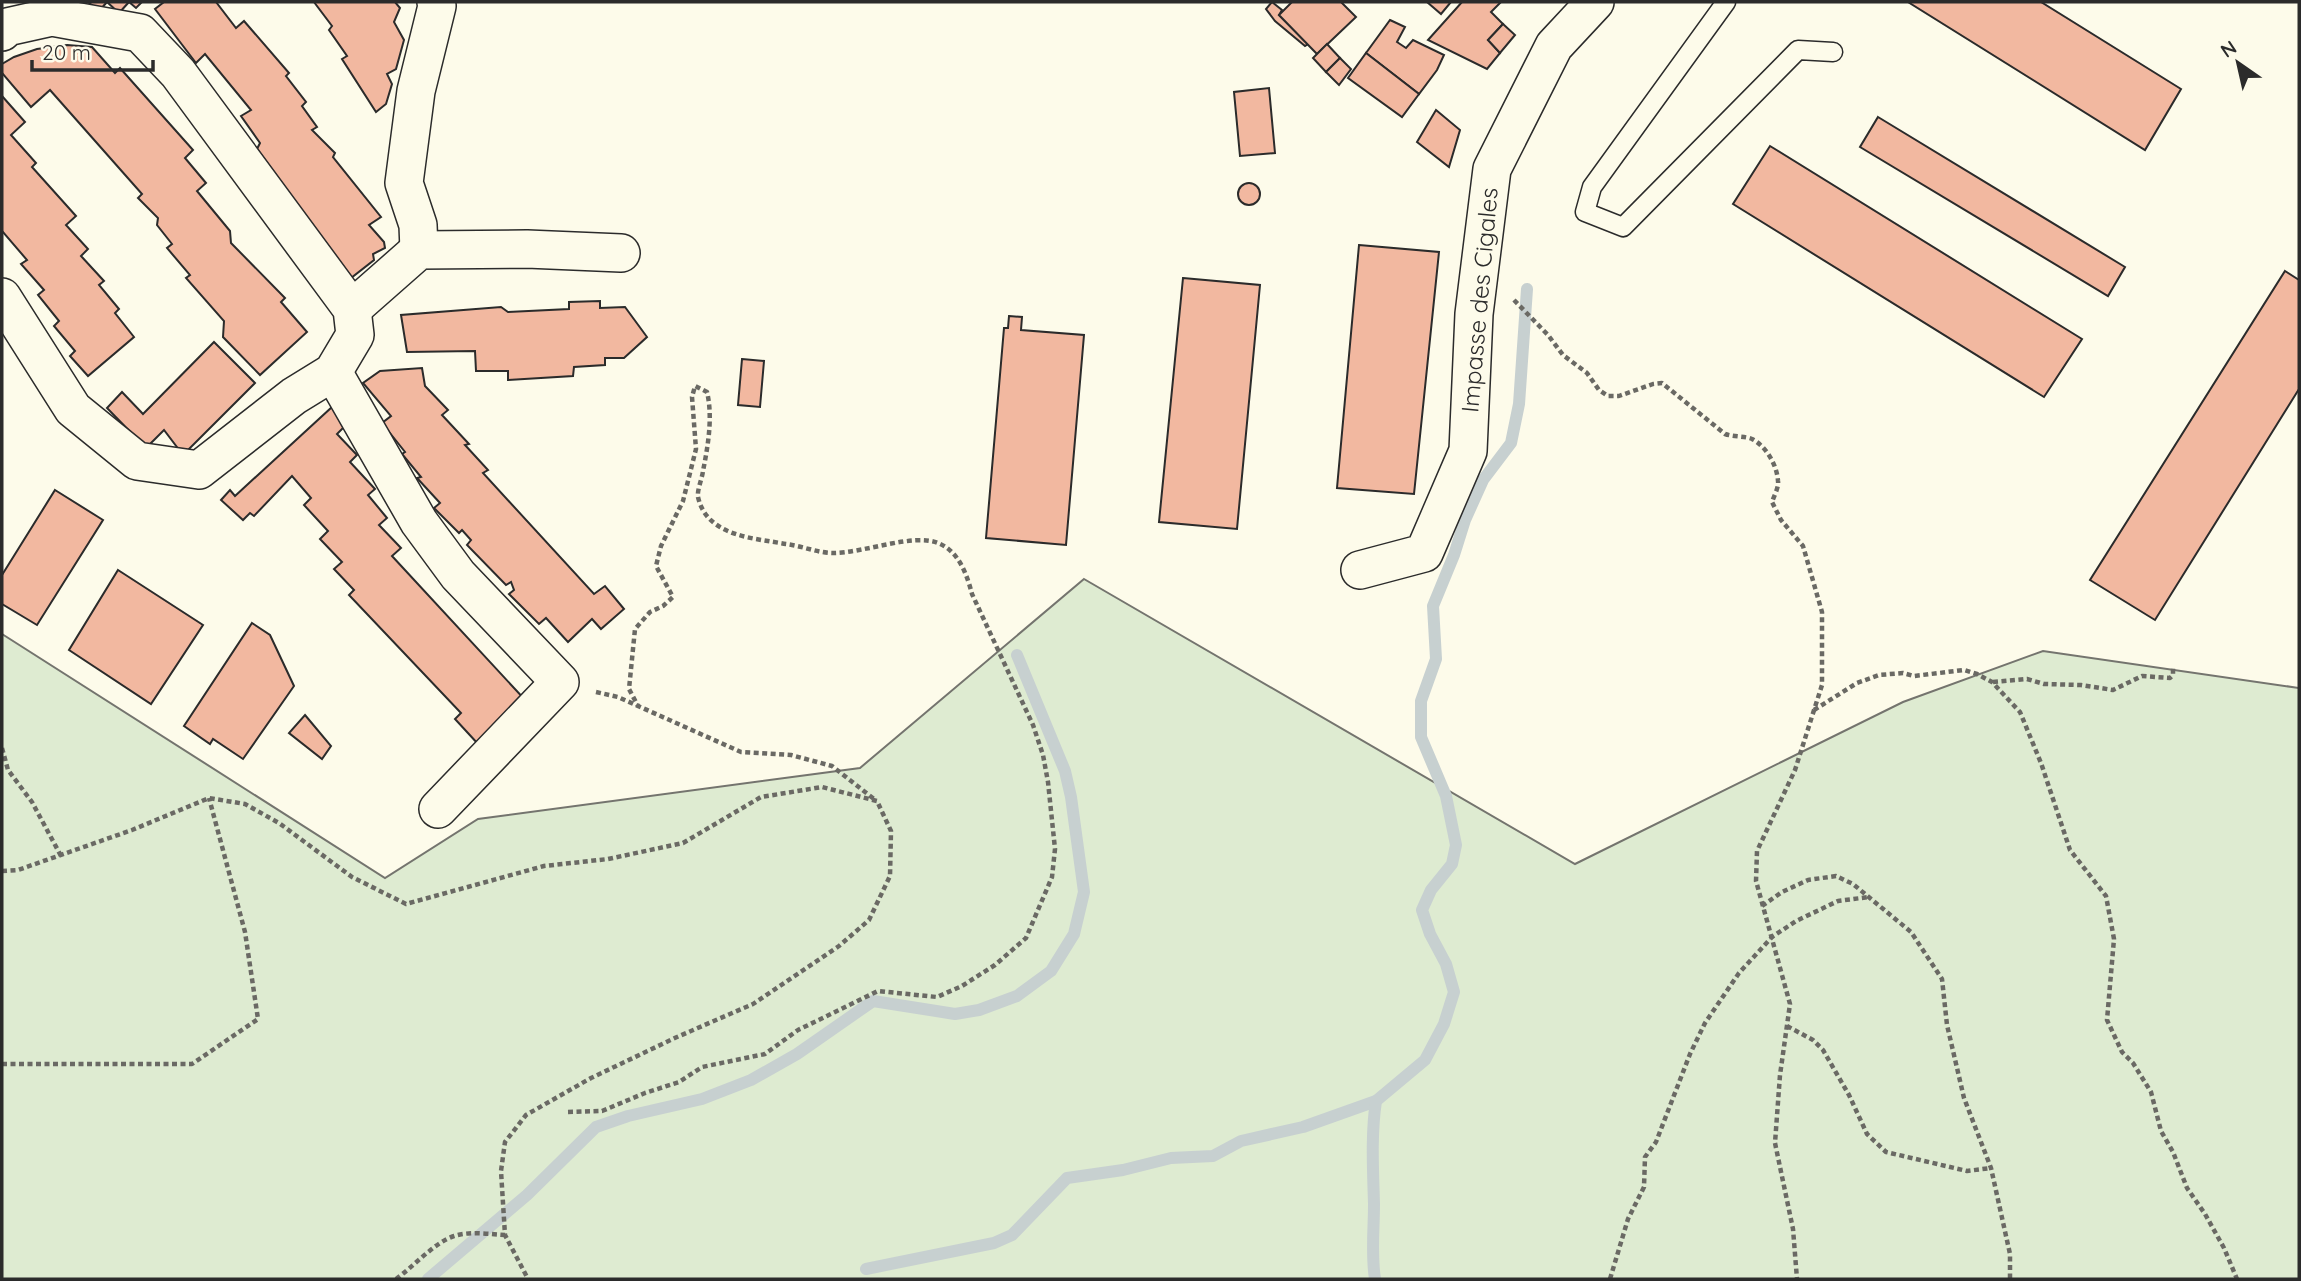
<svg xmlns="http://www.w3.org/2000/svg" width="2301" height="1281" font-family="Quicksand,sans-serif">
<rect width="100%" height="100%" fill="#fdfbea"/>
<!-- green -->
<path fill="#deebd1" stroke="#74746e" stroke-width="2" d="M1084,579L1575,864L1903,702L2043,651L2299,688V1279H2V634L385,878L478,819L860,768Z"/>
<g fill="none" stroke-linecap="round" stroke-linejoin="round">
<!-- stream -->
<g stroke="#c7d0d0" stroke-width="12">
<path d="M866,1269L994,1243L1012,1235L1067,1178L1123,1170L1171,1158L1213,1156L1241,1141L1303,1127L1376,1101"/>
<path d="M428,1279L527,1195L596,1127L628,1116L702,1099L751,1080L797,1054L873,1001L955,1014L979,1010L1017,996L1051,971L1074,934L1084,892L1071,797L1065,771L1017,655"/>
<path d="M1375,1279C1371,1254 1374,1230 1374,1204C1373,1169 1371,1134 1376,1101L1425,1060L1444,1024L1454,992L1446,964L1430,934L1422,910L1431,890L1452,864L1456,845L1446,796L1421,737V701L1436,659L1433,606L1454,555L1465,520L1483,480L1511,443L1519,404L1527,289"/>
</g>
</g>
<!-- building -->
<g fill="#f2b8a0" stroke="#2b2b2b" stroke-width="2">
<path d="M88,2H142L136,8L129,2L119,13L107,2L99,11Z"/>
<path d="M164,2H216L236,28L244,21L289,73L286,76L306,102L302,106L317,127L312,130L335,153L333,157L381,217L369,225L384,242L385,248L373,254L374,260L351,278L257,149L260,143L241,116L251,110L205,54L196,63L155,9Z"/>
<path d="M314,2H395L400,8L394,22L404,40L396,69L387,74L392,84L386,104L376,112L342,59L347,56L329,30L332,26Z"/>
<path d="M1272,2L1282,10L1279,15L1308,44L1305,46L1275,21L1266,9Z"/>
<path d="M1292,2H1341L1356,17L1317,54L1279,15Z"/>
<path d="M1427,2H1451L1441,14Z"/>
<path d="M1462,2H1501L1491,12L1503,24L1488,40L1500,53L1487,69L1428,40Z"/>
<path d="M1908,2H2041L2181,89L2145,150Z"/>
<path d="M1390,20L1405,27L1397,42L1406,48L1413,40L1444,55L1437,70L1419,94L1366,53Z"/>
<path d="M1503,24L1515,35L1500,53L1488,40Z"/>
<path d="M1327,44L1340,58L1326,72L1313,58Z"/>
<path d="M67,45L92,47L115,73L120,68L193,150L185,158L206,183L197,191L230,231L231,243L285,298L281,302L307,332L260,375L223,337L224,321L186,278L190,275L167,248L172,244L157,225L158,218L138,198L142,194L50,90L31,107L2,73V64L14,57L37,49Z"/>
<path d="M1366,53L1419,94L1402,117L1348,78Z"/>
<path d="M1340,58L1351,69L1339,85L1326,72Z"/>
<path d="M1269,88L1275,153L1240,156L1234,92Z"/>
<path d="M2,96L25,122L11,135L36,163L32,167L76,216L66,225L88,249L81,256L104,281L99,285L119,309L115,313L134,337L88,376L70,356L75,351L54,326L59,321L38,295L44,290L21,264L27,260L2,231Z"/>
<path d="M1436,110L1460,130L1449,167L1417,142Z"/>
<path d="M1878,117L2125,267L2108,296L1860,147Z"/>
<path d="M1770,146L2082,339L2044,397L1733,204Z"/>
<circle cx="1249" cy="194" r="11"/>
<path d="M1359,245L1439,252L1414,494L1337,488Z"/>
<path d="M2285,271L2299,280V389L2155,620L2090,580Z"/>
<path d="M1183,278L1260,285L1237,529L1159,522Z"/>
<path d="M600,301V308L625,307L647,337L624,358H605V365L574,367L573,376L508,380V371H476L475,351L407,352L401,315L501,307L508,312L569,309V302Z"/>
<path d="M1009,316L1022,317L1021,330L1084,335L1066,545L986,538L1004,328H1008Z"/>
<path d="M214,342L255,383L183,455L164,430L146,448L107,408L122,392L143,414Z"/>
<path d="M742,359L764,361L760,407L738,405Z"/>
<path d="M422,368L425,386L448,410L442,415L469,444L465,445L488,470L483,473L594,594L605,586L624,609L601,629L592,619L568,642L546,618L539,624L509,594L514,590L511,582L506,585L467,545L471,540L462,530L459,533L434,508L440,503L417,478L421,477L402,454L405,452L382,423L391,416L363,383L380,371Z"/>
<path d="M332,407L347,424L337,434L357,455L350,462L375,489L368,495L387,518L379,525L401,548L392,556L527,702L479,745L455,719L461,713L349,595L354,590L334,569L342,562L320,539L328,531L304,505L311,498L292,476L254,516L250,513L243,520L221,500L230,490L235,496Z"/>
<path d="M55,490L103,520L37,625L2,604V575Z"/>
<path d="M118,570L203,625L151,704L69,650Z"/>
<path d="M252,623L270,635L294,686L243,759L213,739L210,744L184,726Z"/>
<path d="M305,715L331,746L322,759L289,733Z"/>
</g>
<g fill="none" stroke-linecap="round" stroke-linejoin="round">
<defs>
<path id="service" d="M1726,2L1592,187L1585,212L1623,227L1798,50L1833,52"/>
<g id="minor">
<path d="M2,32L7,27L52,17L140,33L178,73L352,309L355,335L333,372L294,396L199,470L137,461L73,409L2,297"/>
<path d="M419,250L418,225L404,183L416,91L437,6L436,2"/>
<path d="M352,309L419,250L527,249L621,253"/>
<path d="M333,372L419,522L458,575L560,682L438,809"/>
<path d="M1360,570L1424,553L1468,451L1474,314L1492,169L1554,46L1595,2"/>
</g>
</defs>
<!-- service casing -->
<use href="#service" stroke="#2b2b2b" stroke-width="21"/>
<!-- minor casing -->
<use href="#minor" stroke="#2b2b2b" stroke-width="40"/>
<!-- path -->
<g stroke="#6a6964" stroke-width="4.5" stroke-dasharray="5 3.5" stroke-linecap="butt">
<path d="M1514,300L1548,335L1563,355L1587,373L1599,390L1608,396H1619L1653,384L1662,383L1725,434C1734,437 1745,436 1752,439C1766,446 1777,465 1778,481C1779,487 1774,496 1772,502L1781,520L1803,546L1822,612V685L1795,770L1757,851L1756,881L1790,1004L1780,1075L1775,1143L1793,1229L1797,1279"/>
<path d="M1993,682L2027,679L2044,684L2081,685L2113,690L2142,676L2170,678L2173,675V667"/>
<path d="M596,692L618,697L741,752L791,755L832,766L874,799"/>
<path d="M1814,710L1857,683L1879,675L1903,673L1914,676L1964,670L1977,674L1992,682L2020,712L2041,763L2070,850L2106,896L2114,939L2107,1020L2122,1052L2133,1063L2151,1092L2161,1131L2173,1152L2187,1188L2205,1214L2224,1248L2237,1279"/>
<path d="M2,748L8,770L32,802L61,856"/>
<path d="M2,871L18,870L132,830L209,798L245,804L279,823L352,877L406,904L544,866L608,859L683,843L761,797L822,787L877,801L891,831L890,876L869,920L839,946L753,1004L677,1037L591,1078L526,1115L505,1142L501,1171L505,1235L528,1279"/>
<path d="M1762,906L1782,892L1808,880L1836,876L1853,884L1911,932L1942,979L1947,1025L1964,1098L1991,1168L2010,1254V1279"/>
<path d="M1787,1026L1813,1040L1823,1050L1849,1095L1867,1134L1886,1152L1967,1171L1991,1168"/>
<path d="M2,1064H192L258,1019L245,932L209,798"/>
<path d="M568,1112L602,1111L645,1093L679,1082L702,1067L765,1054L798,1030L878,991L937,997L962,986L995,965L1026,938L1052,877L1055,849L1048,782L1043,755L1033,725L972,594C967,575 959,551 938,543C913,533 864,553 833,553C818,553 802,546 786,544C754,538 707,537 698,497C697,490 702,479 703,471C708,446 713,417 707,392L695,386L692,397L696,449L683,501L661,546L656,566L673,597L663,606L650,612L635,629L629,689L638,706"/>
<path d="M396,1279C413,1267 435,1242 454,1236C470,1231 489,1234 505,1235"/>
<path d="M1610,1279L1628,1219L1644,1187L1645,1157L1656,1142L1690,1054L1705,1023L1739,973L1772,937L1796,921L1838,901L1869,897"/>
</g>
<!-- service -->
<use href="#service" stroke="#fdfbea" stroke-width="18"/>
<!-- minor -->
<use href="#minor" stroke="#fdfbea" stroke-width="37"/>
</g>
<g text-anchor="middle" stroke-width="5" stroke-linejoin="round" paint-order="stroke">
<!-- street labels -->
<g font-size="24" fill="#2b2b2b" stroke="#fdfbea">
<text transform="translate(1480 300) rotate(-85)" y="8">Impasse des Cigales</text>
</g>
</g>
<!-- border -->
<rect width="2301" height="1281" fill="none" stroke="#2b2b2b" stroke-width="7"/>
<!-- north arrow -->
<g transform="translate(2238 63) rotate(326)" stroke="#fdfbea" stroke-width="5" paint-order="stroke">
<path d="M0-5L12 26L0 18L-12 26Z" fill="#2b2b2b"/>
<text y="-10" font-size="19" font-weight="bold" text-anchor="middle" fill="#2b2b2b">N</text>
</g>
<!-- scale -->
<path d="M32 60v10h121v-10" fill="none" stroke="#2b2b2b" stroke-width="3.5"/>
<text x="42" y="60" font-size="21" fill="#2b2b2b" stroke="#fdfbea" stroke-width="5" paint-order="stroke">20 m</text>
</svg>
